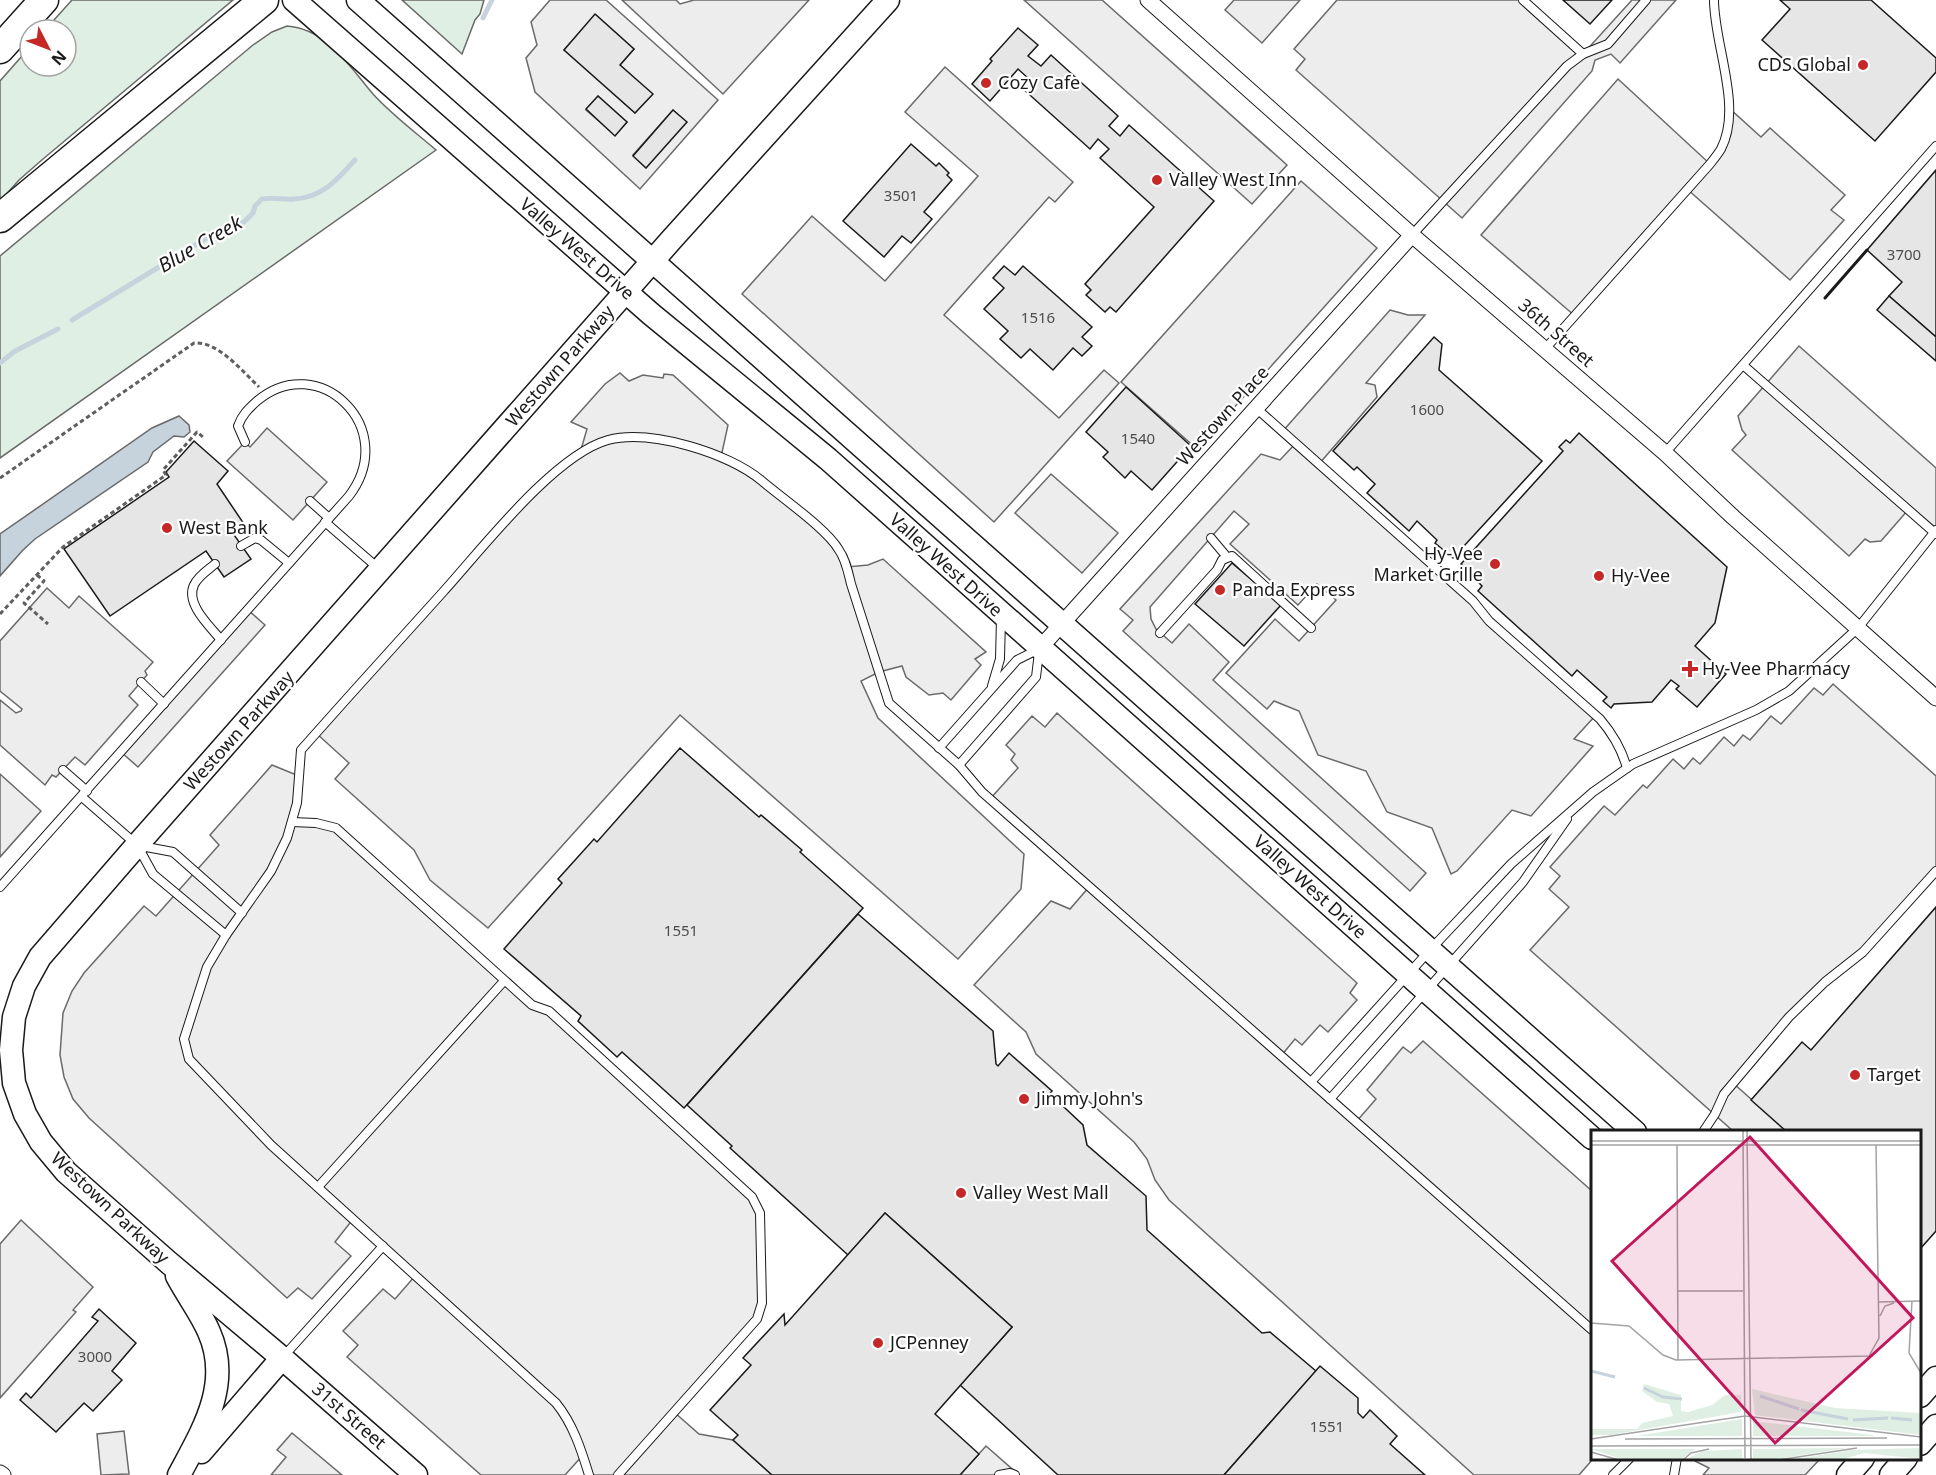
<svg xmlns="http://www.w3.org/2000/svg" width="1936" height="1475" font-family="'Noto Sans',sans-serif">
<rect width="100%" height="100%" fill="#fff"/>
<!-- green -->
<g fill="#e0efe3" stroke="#6a6a6a" stroke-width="1.5">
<path d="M72,0H233L43,159L19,180L0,201V81L30,47V66H66V30H45Z"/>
<path d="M402,0H484L480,14L475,20L462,54Z"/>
<path d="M287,26C327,29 349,66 373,94C391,114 415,132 436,150L0,458V256L253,45L272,32Z"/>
</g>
<!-- parking -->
<g fill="#ededed" stroke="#6a6a6a" stroke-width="1.5" fill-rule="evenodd">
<path d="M550,0H606L718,100L640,189L535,92L526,58L537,45L531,22ZM596,15L634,49L620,65L652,94L635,113L564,50ZM598,96L627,122L615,135L586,110ZM673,110L686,122L646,168L633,155Z"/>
<path d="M622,0H676L680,4L694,0H809L723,94Z"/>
<path d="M1024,0H1102L1287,165L1252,204Z"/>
<path d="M1234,0H1300L1262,43L1225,10Z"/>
<path d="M1337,0H1523L1583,54L1632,0H1676L1620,63L1611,54L1595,60L1592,71L1462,218L1296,70L1305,59L1294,49Z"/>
<path d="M945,67L1073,182L1055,202L1049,197L944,315L1059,418L1104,370L1119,383L994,522L742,294L812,216L885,281L978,176L905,112Z"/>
<path d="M1618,79L1710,164L1722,148L1730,109L1761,137L1770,128L1845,195L1831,210L1844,220L1790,280L1687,189L1575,316L1481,235Z"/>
<path d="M1301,181L1377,248L1197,449L1121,382Z"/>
<path d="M1390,310L1408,315H1425L1366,383L1375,385L1377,397L1319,464L1596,715L1574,739L1593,746L1531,816L1512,810L1457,871L1451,874L1432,828L1387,812L1366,771L1318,755L1299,711L1274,701L1267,709L1226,673L1275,619L1299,641L1336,600L1317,584L1298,605L1230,544L1249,524L1234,511L1150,607L1151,619L1156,629L1172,643L1189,624L1229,662L1213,680L1426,873L1410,891L1123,631L1133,620L1120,609L1261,454L1280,460L1295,444L1282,432Z"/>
<path d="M1799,346L1936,468V534L1908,510L1881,541L1870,542L1865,539L1849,556L1732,450L1746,435L1742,430L1738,416Z"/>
<path d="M620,373L629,381L643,375L663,378L664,374L673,375L728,425L721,457L739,465L825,534L847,567L868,565L883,559L986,652L975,659L981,665L951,700L943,693L929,695L906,677L902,666L879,672L861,681L878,718L1024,854L1021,889L958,959L680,715L488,928L430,880L414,850L335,779L349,763L316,733L515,511L580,453L587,429L571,422L605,384Z"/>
<path d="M267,428L327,482L293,520L227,461L245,442L250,447Z"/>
<path d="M1051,474L1118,533L1082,573L1015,513Z"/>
<path d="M47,588L69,608L79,596L153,662L145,671L147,675L129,696L138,705L85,765L75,757L56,777L52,775L45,785L0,745V700L16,713L21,711L22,709L0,691V641Z"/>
<path d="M248,610L265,625L138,767L121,752Z"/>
<path d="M1833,684L1936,776V871L1863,952L1825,982L1733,1083L1787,1131H1733L1530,950L1569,907L1549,889L1560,876L1550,867L1604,806L1615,815L1643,785L1647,788L1673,759L1684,769L1693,758L1700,764L1724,737L1734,746L1743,735L1750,740L1771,716L1781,724L1814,688L1823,695Z"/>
<path d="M1057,713L1357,983L1350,993L1357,1000L1328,1032L1320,1025L1302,1045L1295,1039L1281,1056L1356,1122L1376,1099L1367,1090L1403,1047L1411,1053L1423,1041L1592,1191L1593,1459L1579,1475H1474L1169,1200L1155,1180L1147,1159L1134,1142L1036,1054L1026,1032L974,985L1051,901L1070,909L1089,887L990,799L1018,768L1011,760L1015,754L1006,745L1032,716L1045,727Z"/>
<path d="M272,765L299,776L292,822L336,828L531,1005L549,1011L752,1197L760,1213V1311L674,1412L699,1434L733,1440L772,1475H589L583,1455L565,1475H481L347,1357L358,1345L343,1331L383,1289L395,1299L415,1276L353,1219L335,1242L351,1256L312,1299L298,1288L287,1298L89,1118L73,1099L64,1077L60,1055L63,1013L72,991L84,973L144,906L156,916L219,845L210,835Z"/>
<path d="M0,774L41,811L0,857Z"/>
<path d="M21,1220L93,1287L73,1310L76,1312L0,1398V1244Z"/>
<path d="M124,1431L129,1474L101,1475L97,1434Z"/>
<path d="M292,1433L342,1475H271L286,1457L277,1450Z"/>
<path d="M986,1446L1019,1475H960Z"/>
<path d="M1696,1458H1820V1459L1805,1475H1703L1709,1468L1695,1461Z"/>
</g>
<!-- water -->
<path fill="#c6d2dc" stroke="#6a6a6a" stroke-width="1.5" d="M179,416L189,425L190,432L184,437L174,436L153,452L148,462L35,539L23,550L0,576V534L152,428Z"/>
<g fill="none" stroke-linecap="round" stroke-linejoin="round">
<!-- stream -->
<g stroke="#c6d2dc" stroke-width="5">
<path d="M483,18L492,0"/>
<path d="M72,320L205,239L244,222L253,213L255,206L262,199C273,197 283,200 294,199C322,198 338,179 355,160"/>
<path d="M0,363L15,351L58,329"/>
</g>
</g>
<!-- building -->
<g fill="#e6e6e6" stroke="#1a1a1a" stroke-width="1.5">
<path d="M1563,0H1612L1590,24Z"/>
<path d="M1780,0H1871L1936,58V72L1875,141L1762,40L1790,9Z"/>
<path d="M595,14L634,49L620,65L653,94L635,113L564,50Z"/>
<path d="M1018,28L1038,45L1028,56L1041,66L1051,55L1118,116L1109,126L1120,136L1129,125L1214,201L1116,312L1110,307L1105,312L1086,295L1091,290L1085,284L1154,207L1100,158L1109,149L1098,139L1090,149L1022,88L1029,79L1018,69L990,101L972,84L992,61L990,59Z"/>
<path d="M598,96L627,122L615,136L586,109Z"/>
<path d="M673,110L687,122L646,168L633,156Z"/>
<path d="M911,144L936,166L939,163L949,173L947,175L952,180L924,212L932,219L911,243L902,236L884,257L843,221Z"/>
<path d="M1936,170V337L1889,296L1902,282L1867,250Z"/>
<path d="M1004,266L1015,275L1023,266L1092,327L1082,337L1092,346L1082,356L1073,348L1053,370L1030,349L1021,358L1000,339L1008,331L984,309L1004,288L993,278Z"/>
<path d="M1889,296L1936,337V361L1877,310Z"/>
<path d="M1434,337L1442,344L1439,370L1542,461L1453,558L1435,543L1437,540L1417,521L1409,531L1367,493L1375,484L1357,467L1354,470L1333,451Z"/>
<path d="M1126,387L1191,446L1152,490L1131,471L1125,478L1103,457L1108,452L1086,432Z"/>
<path d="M1579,433L1727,567L1715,623L1695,646L1726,674L1697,707L1676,689L1679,686L1671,680L1652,702L1614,704L1611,708L1603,701L1607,697L1577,670L1572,676L1478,591L1482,586L1461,564L1563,451L1559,447L1566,440L1570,443Z"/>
<path d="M194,441L228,471L217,484L244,524L232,532L251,559L224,577L206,551L110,616L64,549L169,477L166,472Z"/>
<path d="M1232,563L1281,605L1244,646L1195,604Z"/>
<path d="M680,748L759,817L761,815L802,850L800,852L863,908L684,1108L622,1052L617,1057L578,1021L581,1016L504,949L562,883L558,879L594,839L597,842Z"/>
<path d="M1936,907V1231L1920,1249V1132H1787L1751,1100L1802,1042L1811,1050Z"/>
<path d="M858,914L993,1031L996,1064L998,1066L1009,1053L1052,1091L1050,1094L1083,1125L1087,1145L1146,1196L1147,1230L1262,1333L1270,1332L1316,1371L1224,1475H1058L960,1385L1012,1327L885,1213L848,1255L730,1148L732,1146L687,1105Z"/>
<path d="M885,1213L1012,1327L935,1414L979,1454L960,1475H772L733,1440L738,1435L710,1410L751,1365L743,1358L784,1314L785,1325Z"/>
<path d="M99,1309L136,1343L112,1371L122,1380L93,1411L84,1403L56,1432L20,1400L26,1393L31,1398L98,1321L92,1317Z"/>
<path d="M1320,1366L1358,1398V1413L1363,1418L1370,1410L1397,1436L1390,1444L1425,1475H1224Z"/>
</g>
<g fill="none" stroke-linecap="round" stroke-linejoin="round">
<defs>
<g id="lane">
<path d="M1523,0L1583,54"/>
<path d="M1412,235L1567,66L1583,54L1608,44L1646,0"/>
<path d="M1545,349L1710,164C1714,159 1718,154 1721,149C1743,107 1714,45 1714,0"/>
<path d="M1743,365L1936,534"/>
<path d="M1256,408L1473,601L1489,621L1600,719C1612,733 1622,750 1627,768"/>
<path d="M1665,453L1936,146"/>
<path d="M310,501L329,518"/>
<path d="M325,522L378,568"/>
<path d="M1211,538L1227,557"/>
<path d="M241,546L255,538L261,540L289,563"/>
<path d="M215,564C208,570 198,576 194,585C185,604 210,626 221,640"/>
<path d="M1160,633L1217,570L1222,560L1232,556L1311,628"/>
<path d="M141,682L164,704"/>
<path d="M992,686L1000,659L1001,618"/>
<path d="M939,748L1017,660L1039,649"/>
<path d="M959,765L1036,677L1039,652"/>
<path d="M63,770L87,791"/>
<path d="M82,797L137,845L153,874L226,935"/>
<path d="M292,822L316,823L336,828L532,1005L549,1011L752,1197L760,1213L762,1303L757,1319L618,1475"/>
<path d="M141,846L173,852L242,913"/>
<path d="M0,887L349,496C401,428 318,349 257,401C248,409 242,415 238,426L245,442"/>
<path d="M1311,1082L1430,950L1511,864L1536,842L1593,792L1633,764L1756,710L1789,691L1858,628L1936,530"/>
<path d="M1330,1099L1523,882L1567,819"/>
<path d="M1703,1132L1715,1114L1724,1094L1789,1017L1825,982L1863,952L1936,871"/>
<path d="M318,1187L504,981"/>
<path d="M283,1357L383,1246"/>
<path d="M589,1475C581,1449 573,1424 556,1403L271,1145L189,1059L184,1039L207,967L226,935L271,871L287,838L297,803L301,750C348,697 396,644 443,592C482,549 554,455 608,440C651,429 729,453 762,481C782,498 827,529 839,550C846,560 848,572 851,584L889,703L959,765L982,792L1592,1330"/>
<path d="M999,1475L1010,1473L1015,1475"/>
<path d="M1613,1475L1630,1458"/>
<path d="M1674,1475L1677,1458"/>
</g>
<g id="street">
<path d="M1148,0L1412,235L1665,453L1733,517L1936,698"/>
<path d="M1040,648L1412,235"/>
<path d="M0,1473L3,1475"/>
</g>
<g id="secondary">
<path d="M294,0L651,314L828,459L1592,1138"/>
<path d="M358,0L1635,1132"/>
<path d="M177,1276C187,1295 201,1313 209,1332C232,1384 203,1430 179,1475"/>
<path d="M1920,1396L1936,1378"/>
<path d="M1920,1444L1936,1426"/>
<path d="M201,1452L282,1358"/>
<path d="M416,1475L282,1358L168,1262L66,1172L41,1142L25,1114L14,1083L11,1050L14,1017L24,986L40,957L137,845L672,239L888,0"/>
<path d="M1848,1475L1863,1458"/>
<path d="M1891,1475L1906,1458"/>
</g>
<g id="highway">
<path d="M0,49L44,0"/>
<path d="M0,218L264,0"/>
</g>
</defs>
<!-- lane casing -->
<use href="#lane" stroke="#1a1a1a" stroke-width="10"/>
<!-- street casing -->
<use href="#street" stroke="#1a1a1a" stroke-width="17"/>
<!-- secondary casing -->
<use href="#secondary" stroke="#1a1a1a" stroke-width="25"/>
<!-- highway casing -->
<use href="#highway" stroke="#1a1a1a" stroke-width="31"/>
<!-- path -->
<g stroke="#5f5f5f" stroke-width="3" stroke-dasharray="4.5 3" stroke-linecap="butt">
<path d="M0,478L194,343C218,341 242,371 259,387"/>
<path d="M37,575L44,581L24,603L48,624"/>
<path d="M0,614L63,547L166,475L163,470L197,432L203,437"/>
</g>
<!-- lane -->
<use href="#lane" stroke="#fff" stroke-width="8"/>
<!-- street -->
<use href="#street" stroke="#fff" stroke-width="15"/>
<!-- secondary -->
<use href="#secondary" stroke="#fff" stroke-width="22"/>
<!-- highway -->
<use href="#highway" stroke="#fff" stroke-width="28"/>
<!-- wall -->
<path stroke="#1a1a1a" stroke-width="3" d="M1825,298L1867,250"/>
</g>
<!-- markers -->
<g fill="#c62828" stroke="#fff" stroke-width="2">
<circle cx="1863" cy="65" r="6"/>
<circle cx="986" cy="83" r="6"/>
<circle cx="1157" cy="180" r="6"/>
<circle cx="167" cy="528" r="6"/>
<circle cx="1495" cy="564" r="6"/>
<circle cx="1599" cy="576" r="6"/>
<circle cx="1220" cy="590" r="6"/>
<path d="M1687 660h6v6h6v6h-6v6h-6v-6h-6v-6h6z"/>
<circle cx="1855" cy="1075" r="6"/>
<circle cx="1024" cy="1099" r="6"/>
<circle cx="961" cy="1193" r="6"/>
<circle cx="878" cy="1343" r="6"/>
</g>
<g text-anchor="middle" stroke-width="4.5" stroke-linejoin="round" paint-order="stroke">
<!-- number labels -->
<g font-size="15" fill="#4d4d4d">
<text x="901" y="201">3501</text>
<text x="1904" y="260">3700</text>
<text x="1038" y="323">1516</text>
<text x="1427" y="415">1600</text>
<text x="1138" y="444">1540</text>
<text x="681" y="936">1551</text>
<text x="95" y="1362">3000</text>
<text x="1327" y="1432">1551</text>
</g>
<!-- poi labels -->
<g font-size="18" fill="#1a1a1a" stroke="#fff" text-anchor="start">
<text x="1851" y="71" text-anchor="end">CDS Global</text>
<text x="998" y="89">Cozy Cafe</text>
<text x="1169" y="186">Valley West Inn</text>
<text x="179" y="534">West Bank</text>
<text x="1483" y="560" text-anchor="end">Hy-Vee<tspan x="1483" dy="21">Market Grille</tspan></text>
<text x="1611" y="582">Hy-Vee</text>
<text x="1232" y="596">Panda Express</text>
<text x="1702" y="675">Hy-Vee Pharmacy</text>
<text x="1867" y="1081">Target</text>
<text x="1036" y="1105">Jimmy John's</text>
<text x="973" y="1199">Valley West Mall</text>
<text x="890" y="1349">JCPenney</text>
</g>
<!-- street labels -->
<g font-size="18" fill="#1a1a1a" stroke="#fff">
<text transform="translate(577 249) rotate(41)" y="6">Valley West Drive</text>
<text transform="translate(1556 333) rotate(41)" y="6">36th Street</text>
<text transform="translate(560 366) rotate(-49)" y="6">Westown Parkway</text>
<text transform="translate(1223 416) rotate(-48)" y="6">Westown Place</text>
<text transform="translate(946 565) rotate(42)" y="6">Valley West Drive</text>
<text transform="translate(239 731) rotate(-48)" y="6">Westown Parkway</text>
<text transform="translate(1310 887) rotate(42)" y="6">Valley West Drive</text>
<text transform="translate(110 1208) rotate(43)" y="6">Westown Parkway</text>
<text transform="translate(349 1416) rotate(41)" y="6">31st Street</text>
</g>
<!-- water labels -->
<g font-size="20" font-style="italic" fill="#1a1a1a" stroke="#fff">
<text transform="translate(200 244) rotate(-30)" y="7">Blue Creek</text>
</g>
</g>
<!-- overview -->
<g transform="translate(1591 1130)">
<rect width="330" height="330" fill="#fff"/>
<path d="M53,254L90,265V281L97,282L121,275L134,265H150V282L20,305H0V299H46L51,293L82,286L78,274L66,272L51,261ZM161,259L244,278L330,283V305L164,285ZM151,289V306H45ZM162,291L282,305V306H162ZM257,318L178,330H162V319ZM330,318V329L273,323L249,330H198L261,320ZM0,319H104L89,330H33ZM151,319V330H93L112,321Z" fill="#e0efe3"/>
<path fill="none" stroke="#c6d2dc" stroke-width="3" d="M0,241L24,247M53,258L72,267L91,269M169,266L208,279M210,280L257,289M300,288L321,290M262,290L297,288"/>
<path fill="none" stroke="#a3a3a3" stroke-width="1.5" d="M152,0L154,328M156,0L160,330M0,11H330M0,15H330M86,15L87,230M87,161H152M321,171L318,223L330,243M287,172L330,171M289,186L294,176L303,173M0,193L38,196L72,225L85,230L278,226L288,208L285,15M0,309L154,286L330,307M34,309L296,308M0,316L330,315M0,322L28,330M92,330L100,323L118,319M187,330L266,318"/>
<path fill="#c2185b" fill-opacity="0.15" stroke="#c2185b" stroke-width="3" d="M159,7L322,188L184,313L21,131Z"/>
<rect width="330" height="330" fill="none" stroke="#1a1a1a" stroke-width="3"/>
</g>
<!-- north arrow -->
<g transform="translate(48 48) rotate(132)"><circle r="28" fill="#ffffff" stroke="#a3a3a3" stroke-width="1.5"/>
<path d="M0-4.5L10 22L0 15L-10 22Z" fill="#c62828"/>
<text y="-9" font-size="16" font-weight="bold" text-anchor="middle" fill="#1a1a1a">N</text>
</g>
</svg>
